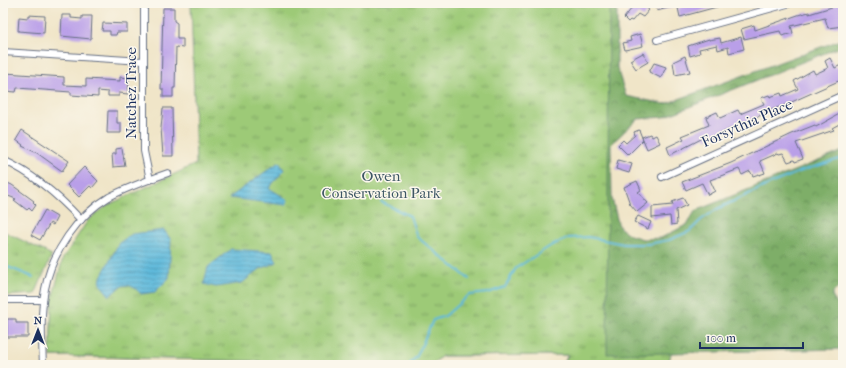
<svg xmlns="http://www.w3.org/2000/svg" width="846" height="368" font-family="'IM FELL French Canon',serif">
<defs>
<pattern id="forest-crowns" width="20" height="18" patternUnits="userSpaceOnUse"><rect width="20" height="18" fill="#7eae68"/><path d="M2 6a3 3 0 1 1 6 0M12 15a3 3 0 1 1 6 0" fill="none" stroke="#668e59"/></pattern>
<pattern id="park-tufts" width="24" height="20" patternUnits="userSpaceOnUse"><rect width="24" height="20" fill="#9dca77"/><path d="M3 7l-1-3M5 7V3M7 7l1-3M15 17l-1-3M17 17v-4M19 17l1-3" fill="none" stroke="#7fa465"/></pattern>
<pattern id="water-rules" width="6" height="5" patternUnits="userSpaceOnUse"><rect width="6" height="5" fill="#5db9db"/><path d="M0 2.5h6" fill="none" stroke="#4c97b5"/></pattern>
</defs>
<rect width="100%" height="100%" fill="#fbf7ec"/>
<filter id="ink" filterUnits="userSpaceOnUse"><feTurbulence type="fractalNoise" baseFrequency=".025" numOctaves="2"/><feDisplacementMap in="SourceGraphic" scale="8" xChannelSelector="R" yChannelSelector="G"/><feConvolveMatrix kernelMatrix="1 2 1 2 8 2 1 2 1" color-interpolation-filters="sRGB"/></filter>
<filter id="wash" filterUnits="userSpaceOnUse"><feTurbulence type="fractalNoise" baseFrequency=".012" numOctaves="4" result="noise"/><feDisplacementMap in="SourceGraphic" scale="16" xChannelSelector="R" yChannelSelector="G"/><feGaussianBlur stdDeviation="0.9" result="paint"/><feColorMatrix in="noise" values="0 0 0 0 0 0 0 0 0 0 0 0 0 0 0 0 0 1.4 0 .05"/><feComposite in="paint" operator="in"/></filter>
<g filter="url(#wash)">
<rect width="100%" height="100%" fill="#f0e5c8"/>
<!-- forest -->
<path fill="url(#forest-crowns)" stroke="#4c6e63" d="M577,3H624L617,9V68L626,96L665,104L843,39V46L664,117L638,119L611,144L612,198L619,227L630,235L643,239L661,238L688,224L695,211L843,151V285L833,292L832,296L837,304L843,306V349L671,353L668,365H563L568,355L442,356L431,365H261L260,361L50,356L52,299L126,324Z"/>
<!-- park -->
<g fill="url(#park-tufts)" stroke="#5c7c6a">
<path d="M191,3H609L607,354L671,353L668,365H563L568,355L442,356L431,365H261L260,361L50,356L52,299L63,258L88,220L108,205L196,164Z"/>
<path d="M3,231L52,255L35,294L3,296Z"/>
</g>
<!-- water -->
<g fill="url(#water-rules)" stroke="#3c749c">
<path d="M279,162L284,170L269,188L288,200L286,205L229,198Z"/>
<path d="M164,230L171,240L169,278L155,292L141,294C128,280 122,284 110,296L100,284L101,277L119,243L132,234Z"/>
<path d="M231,249L272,252L277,262L260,269L242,283L216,287L204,284L208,267Z"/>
</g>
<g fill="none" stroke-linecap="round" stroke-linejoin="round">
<!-- stream -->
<g stroke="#5db9db" stroke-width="2">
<path d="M381,202L410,216L417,237L469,279"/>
<path d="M3,265L33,277"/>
<path d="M409,365L417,356L433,320L445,316L469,295L488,293L505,287L516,268L552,245L569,238L588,237L624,244H648L669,240L690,231L701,220L717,209L772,183L804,170L843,158"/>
</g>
</g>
<g id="blocks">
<!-- building -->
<g fill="#b99fe8">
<path d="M636,3H641L649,10L643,17L638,14L632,21L630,20L628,22L624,18Z"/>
<path d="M655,3H679V5L657,11Z"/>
<path d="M681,3H723L724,5L680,17L678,8L682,7Z"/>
<path d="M834,3H843V14H841L843,26L828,28L825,18L791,26L793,33L782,36L780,31L744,39L741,29L754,25L755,30L798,15L809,12V14L835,6Z"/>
<path d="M163,8H174V21L177,23V39H183V48L176,47L175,88H173V97H163V89H161Z"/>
<path d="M28,15L45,16L44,33L18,31L19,17L28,18Z"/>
<path d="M62,15H71V18L82,19V16H92L91,39L61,36Z"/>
<path d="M103,23L127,24V32H117L116,35H110V31H102Z"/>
<path d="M640,34L643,46L625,50L623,43L631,41L630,37Z"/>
<path d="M741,37L744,49L729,53L728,47L718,50L717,45L699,49L700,53L690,56L688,46L709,39V40L720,38L721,43Z"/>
<path d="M643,53L648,62L636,69L630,60Z"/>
<path d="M685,56L690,72L675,75L673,62Z"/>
<path d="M830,58L835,68L843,64V79L785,105L768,111V112L706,140L705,137L670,155L667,147L684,139L682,136L709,125L706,117L717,112L720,118L738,110L740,114L764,104L761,98L769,95L770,97L781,93L782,96L798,89L794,81L813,70L815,74L828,68L825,61Z"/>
<path d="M654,63L666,67L661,78L649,72Z"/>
<path d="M5,73L64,77V85L86,86V79L120,81V77L129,78L128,94L119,93V96H108V92L98,91V97L71,95V92L17,88L16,92L4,91Z"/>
<path d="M163,108H172L173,156H163L161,128Z"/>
<path d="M108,111H117V123H121V133H107Z"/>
<path d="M843,112V122L832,128L834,130L796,143L803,159L795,162L794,160L788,162L783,153L779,154L778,153L760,161L765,173L759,175V174L753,176L750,171L742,175L739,169L710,180L715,191L708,195L702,183L686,190L682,182L731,163L792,134L815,125L816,127Z"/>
<path d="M22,130L69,161L62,171L37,153L22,146L23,145L16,140Z"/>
<path d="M639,130L643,140L628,155L618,145L623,140L626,143L635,135L634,132Z"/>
<path d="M650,134L652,137L656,135L660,143L647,149L642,137Z"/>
<path d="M122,148L125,166L113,167L112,154H116V149Z"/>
<path d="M618,160L632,164L629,173L616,169Z"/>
<path d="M84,167L98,181L92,188L90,186L79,197L67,185Z"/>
<path d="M3,181L12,185L34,201L33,202L36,205L32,211L29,208L27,210L14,200L16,199L3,194Z"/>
<path d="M637,181L641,190L638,192L648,203L637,212L630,204L624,187Z"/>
<path d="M683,198L687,205L676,210L677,224L671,225L670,216L652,218V207L673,205L672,202Z"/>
<path d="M45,210L57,217L53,225L50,223L40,240L31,235Z"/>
<path d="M638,216L651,222L648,229L634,222Z"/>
<path d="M7,319H16V323H28V337H7Z"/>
</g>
</g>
</g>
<g filter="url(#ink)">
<use href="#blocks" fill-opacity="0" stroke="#666f83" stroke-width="1"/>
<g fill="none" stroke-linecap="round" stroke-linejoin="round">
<defs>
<g id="minor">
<path d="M144,6V151L150,180"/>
<path d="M657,40L791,3"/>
<path d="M3,52L143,61"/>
<path d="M3,160C34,174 58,195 81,220"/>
<path d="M662,177L843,95"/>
<path d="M3,300H43"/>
<path d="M43,365C42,340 40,314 45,289C52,252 77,216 109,197C128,187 148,180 168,173"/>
</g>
</defs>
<!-- minor casing -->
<use href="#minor" stroke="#666f83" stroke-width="8"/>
<!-- minor -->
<use href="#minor" stroke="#fff" stroke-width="6"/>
</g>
</g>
<g text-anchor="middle" stroke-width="3" stroke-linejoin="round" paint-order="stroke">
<!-- street labels -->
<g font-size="15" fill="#1b2f5e" stroke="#fbf7ec">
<text transform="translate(131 93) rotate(-90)" y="5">Natchez Trace</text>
<text transform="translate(747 123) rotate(-24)" y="5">Forsythia Place</text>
</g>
<!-- park labels -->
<g font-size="15" fill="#3c5664" stroke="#fbf7ec">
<text x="381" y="181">Owen<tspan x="381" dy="17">Conservation Park</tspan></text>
</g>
</g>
<!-- margin -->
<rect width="846" height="368" fill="none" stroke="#fbf7ec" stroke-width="16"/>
<!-- north arrow -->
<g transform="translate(38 330)" stroke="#fbf7ec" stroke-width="3" paint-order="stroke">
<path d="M0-3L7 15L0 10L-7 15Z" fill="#1b2f5e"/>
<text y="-6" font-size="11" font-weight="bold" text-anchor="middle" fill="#1b2f5e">N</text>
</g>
<!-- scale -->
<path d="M700 342v6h103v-6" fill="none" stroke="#1b2f5e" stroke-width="2"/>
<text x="706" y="342" font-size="12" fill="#1b2f5e" stroke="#fbf7ec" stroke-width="3" paint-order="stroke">100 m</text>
</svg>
